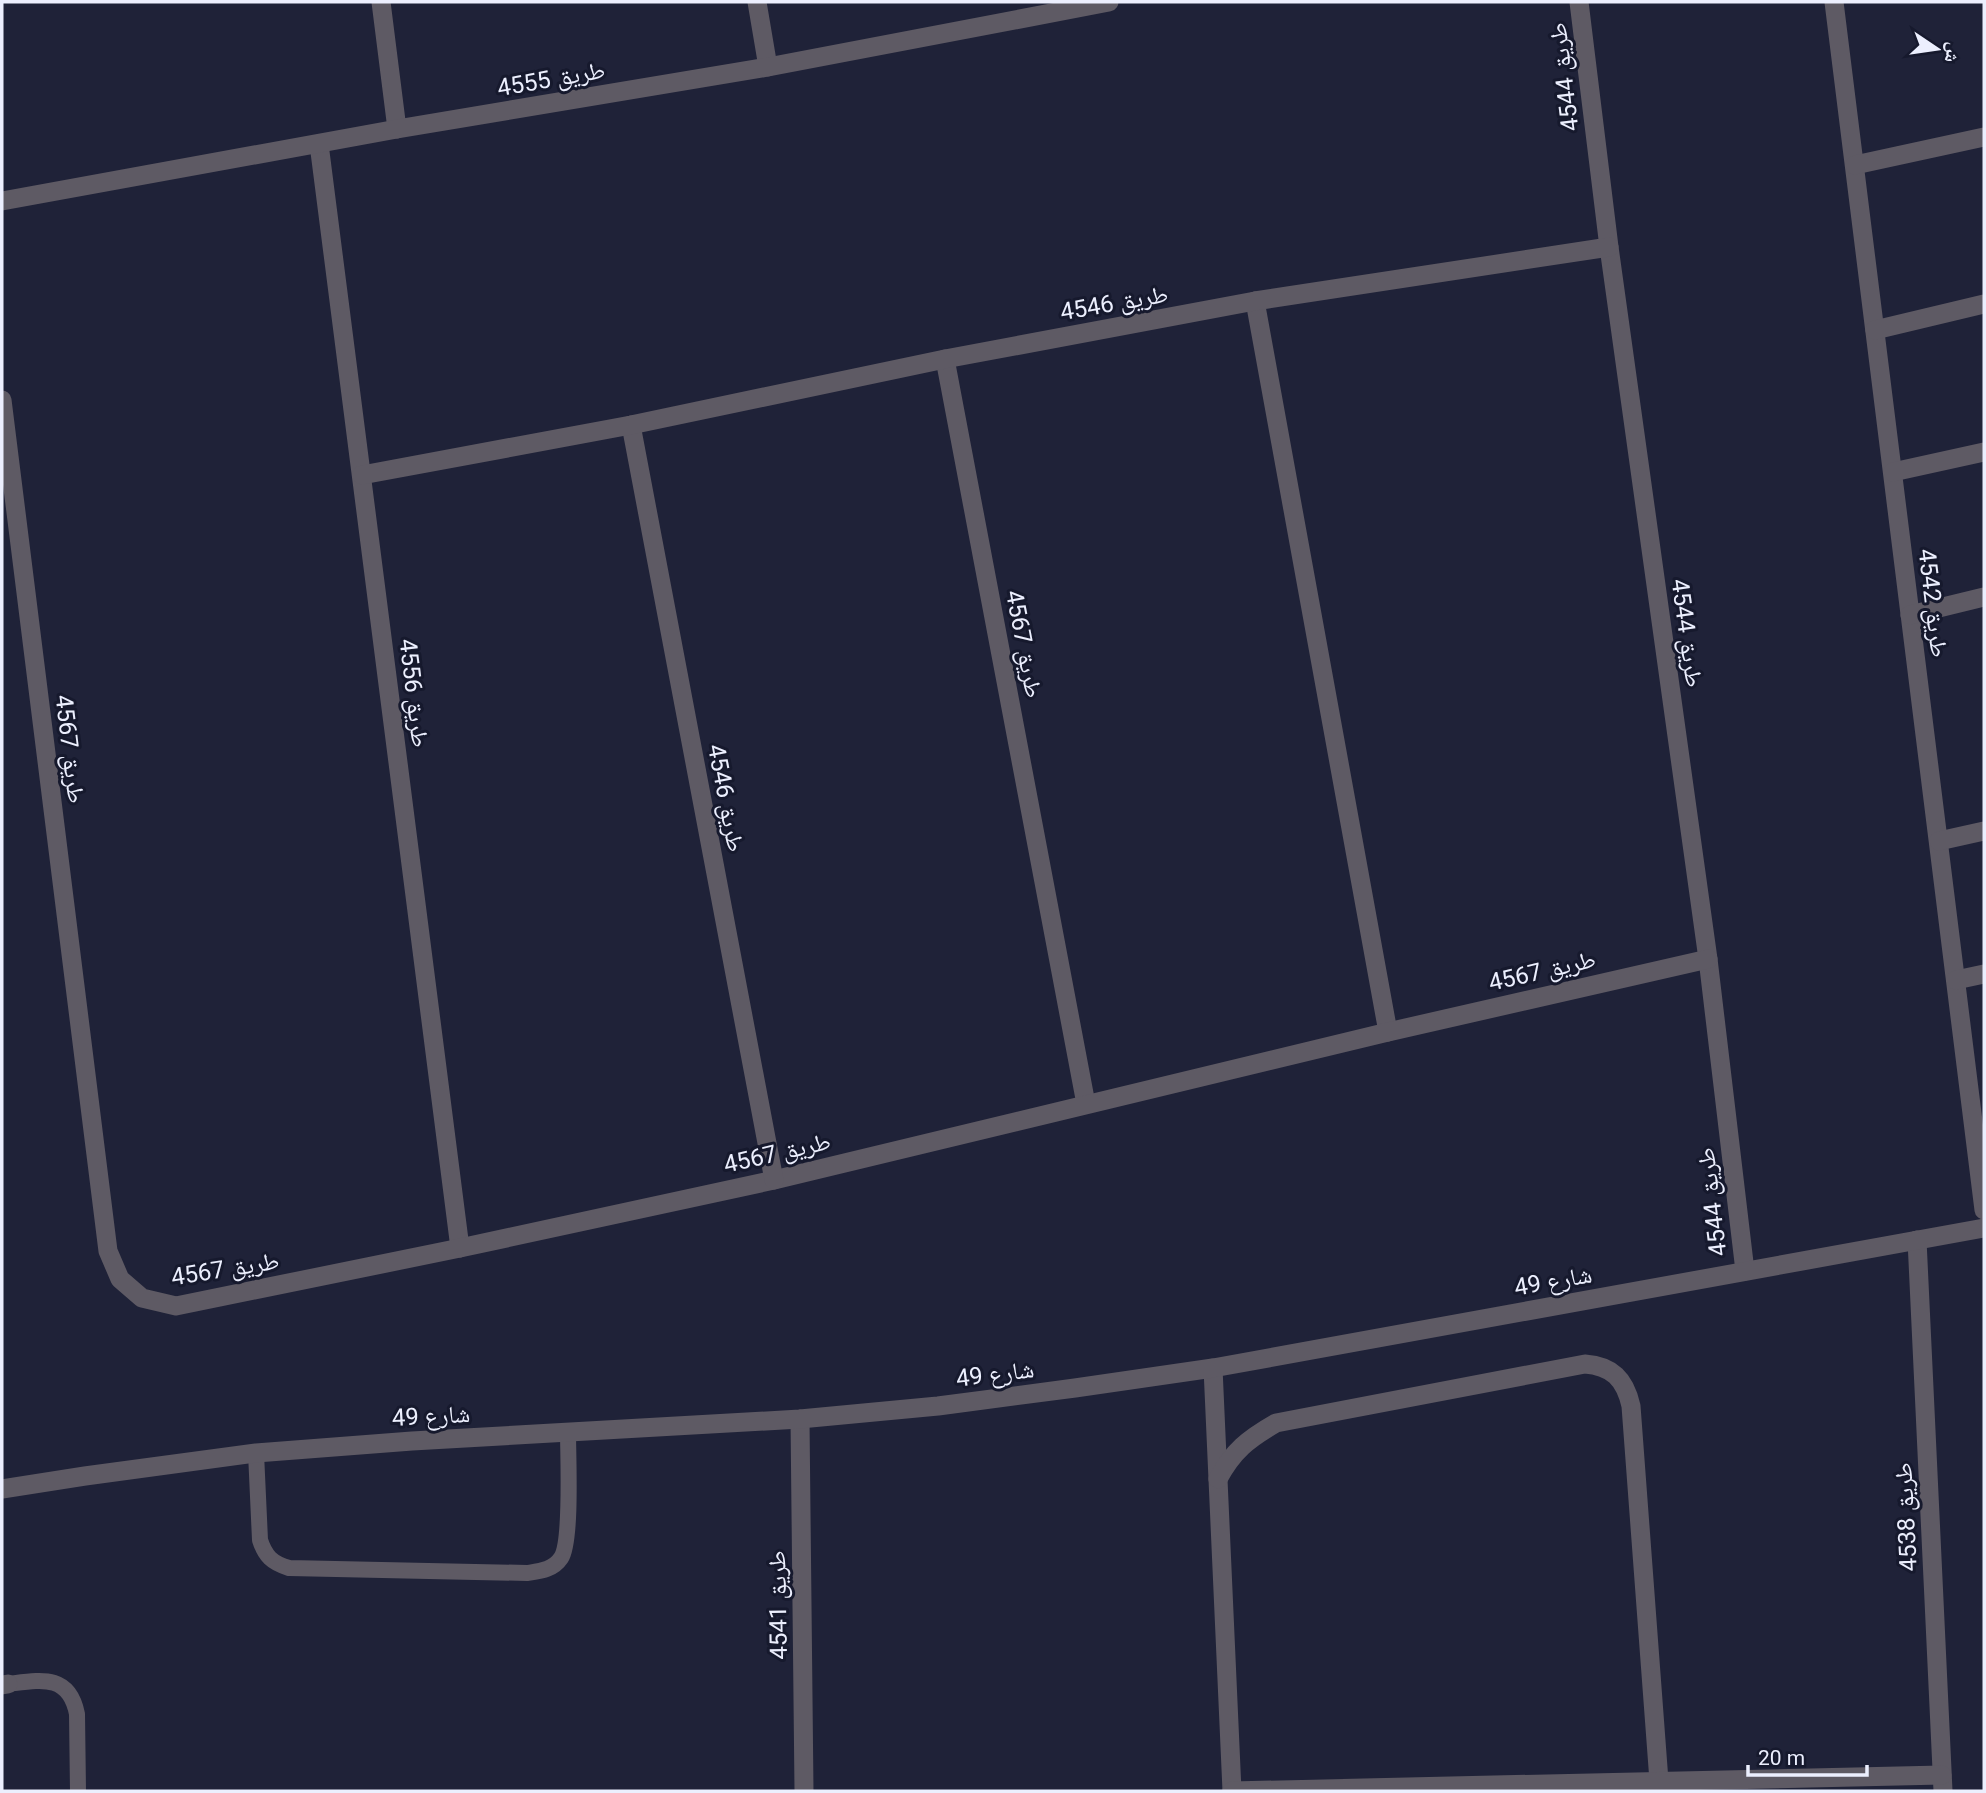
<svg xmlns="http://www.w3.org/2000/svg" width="1986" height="1793" font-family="Roboto,'Noto Naskh Arabic',sans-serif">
<rect width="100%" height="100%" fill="#1f2238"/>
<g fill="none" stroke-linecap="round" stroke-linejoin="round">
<!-- service -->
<g stroke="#5e5a64" stroke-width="16">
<path d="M256,1453L260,1540C265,1556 272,1563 289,1568L527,1573C540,1571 553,1570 561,1558C572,1542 568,1456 568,1432"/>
<path d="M8,1684C40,1680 69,1673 77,1714L78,1791"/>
</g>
<!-- minor -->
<g stroke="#5e5a64" stroke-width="19">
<path d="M381,2L397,129"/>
<path d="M757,2L768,67"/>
<path d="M1579,2L1609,247L1708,959L1745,1271"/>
<path d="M1834,2L1984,1210"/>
<path d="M319,144L460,1248"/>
<path d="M1855,165L1984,137"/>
<path d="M2,201L397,129L768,67L1109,2"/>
<path d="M1255,301L1388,1032"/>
<path d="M1875,330L1984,304"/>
<path d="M945,359L1086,1104"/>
<path d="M2,400L108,1251L120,1279L142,1298L176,1306L460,1248L774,1180L1388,1032L1708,959"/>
<path d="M631,425L774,1180"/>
<path d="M1893,472L1984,452"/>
<path d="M362,475L631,425L945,359L1255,301L1609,247"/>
<path d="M1910,615L1984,597"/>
<path d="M1939,841L1984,831"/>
<path d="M1956,980L1984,974"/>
<path d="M1917,1240L1943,1791"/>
<path d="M1213,1368L1232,1791"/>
<path d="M800,1419L804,1791"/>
<path d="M1218,1479C1233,1451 1248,1439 1276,1423L1585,1364C1612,1366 1625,1379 1631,1406L1659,1781"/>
<path d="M2,1685L8,1684"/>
<path d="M1232,1791L1942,1775"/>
</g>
<!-- tertiary -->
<path stroke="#5e5a64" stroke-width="19" d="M2,1489L85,1476L256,1453L412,1441L800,1419L938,1406L1075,1388L1213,1368L1984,1228"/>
</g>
<g text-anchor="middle" stroke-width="6" stroke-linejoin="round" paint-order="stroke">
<!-- street labels -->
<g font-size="24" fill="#eceffe" stroke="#16192d">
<text transform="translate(1564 77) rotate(-97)" y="8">طريق 4544</text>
<text transform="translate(551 79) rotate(-10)" y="8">طريق 4555</text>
<text transform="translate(1114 303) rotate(-10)" y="8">طريق 4546</text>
<text transform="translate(1933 603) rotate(83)" y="8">طريق 4542</text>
<text transform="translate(1687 633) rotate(82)" y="8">طريق 4544</text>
<text transform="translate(1024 644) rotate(79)" y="8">طريق 4567</text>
<text transform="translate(414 693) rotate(83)" y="8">طريق 4556</text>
<text transform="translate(70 749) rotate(83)" y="8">طريق 4567</text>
<text transform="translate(726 798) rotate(79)" y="8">طريق 4546</text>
<text transform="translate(1542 971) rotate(-13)" y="8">طريق 4567</text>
<text transform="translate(777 1153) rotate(-13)" y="8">طريق 4567</text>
<text transform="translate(1712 1202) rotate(-97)" y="8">طريق 4544</text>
<text transform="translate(225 1269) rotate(-9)" y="8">طريق 4567</text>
<text transform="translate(1553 1281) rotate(-10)" y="8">شارع 49</text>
<text transform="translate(995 1374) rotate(-7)" y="8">شارع 49</text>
<text transform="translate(431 1416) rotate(-3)" y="8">شارع 49</text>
<text transform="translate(1906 1517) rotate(-93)" y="8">طريق 4538</text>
<text transform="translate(778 1605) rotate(-91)" y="8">طريق 4541</text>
</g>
</g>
<!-- border -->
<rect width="1986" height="1793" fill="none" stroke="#eceffe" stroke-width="7"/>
<!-- north arrow -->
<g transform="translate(1937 49) rotate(103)" stroke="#16192d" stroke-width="5" paint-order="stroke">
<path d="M0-5L12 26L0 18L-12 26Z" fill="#eceffe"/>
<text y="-10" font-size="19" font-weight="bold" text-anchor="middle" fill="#eceffe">ش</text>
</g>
<!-- scale -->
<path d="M1748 1765v10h119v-10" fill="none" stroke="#eceffe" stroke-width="3.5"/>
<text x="1758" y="1765" font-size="21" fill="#eceffe" stroke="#16192d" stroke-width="5" paint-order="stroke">20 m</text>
</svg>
